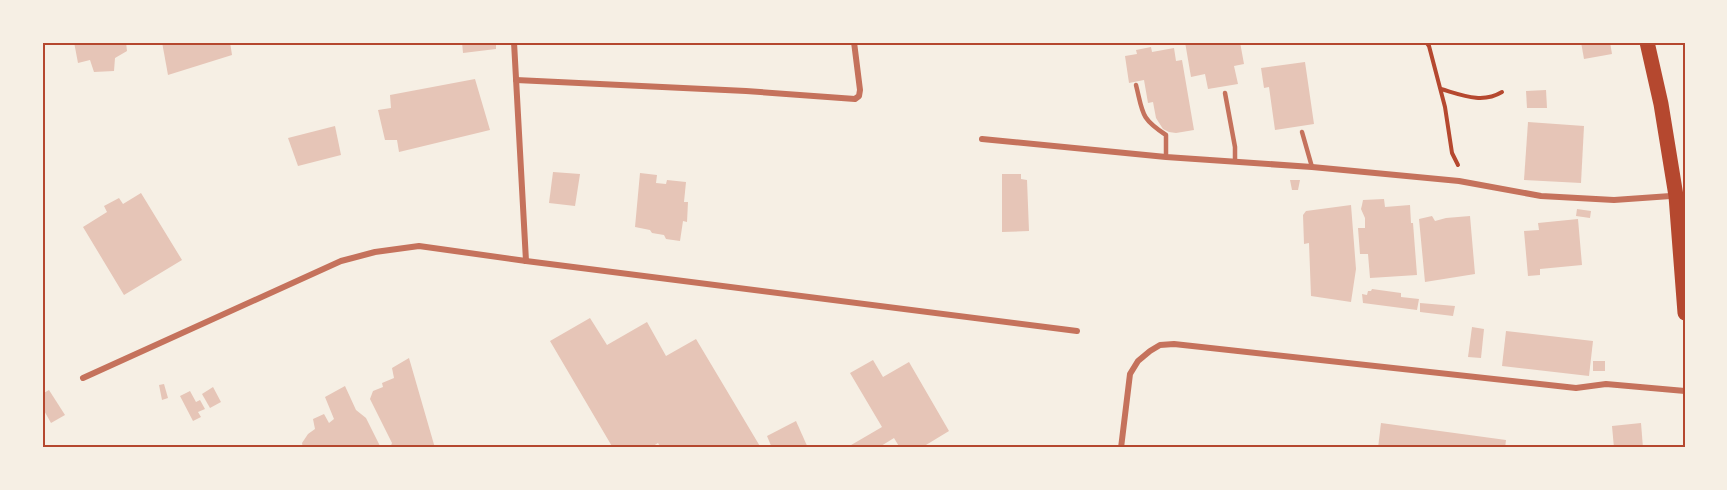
<svg xmlns="http://www.w3.org/2000/svg" width="1727" height="490" font-family="Barlow,sans-serif">
<rect width="100%" height="100%" fill="#f6efe4"/>
<!-- building -->
<g fill="#e6c5b7">
<path d="M74,42H126L127,51L115,58L114,71L94,72L90,60L78,63Z"/>
<path d="M162,42H230L232,55L168,75Z"/>
<path d="M462,42H496V49L463,53Z"/>
<path d="M1185,42H1240L1244,64L1234,66L1238,84L1208,89L1205,74L1191,77Z"/>
<path d="M1581,42H1610L1612,54L1584,59Z"/>
<path d="M1151,47L1152,52L1174,48L1176,61L1182,60L1194,130L1176,133L1169,132L1163,129L1156,118L1153,102L1148,103L1144,80L1129,83L1125,56L1137,54L1136,50Z"/>
<path d="M1305,62L1314,124L1275,130L1269,87L1264,88L1261,68Z"/>
<path d="M475,79L490,130L399,152L397,140H385L378,110L391,108L390,95Z"/>
<path d="M1546,90L1547,108H1527L1526,91Z"/>
<path d="M1528,122L1584,126L1581,183L1524,180Z"/>
<path d="M335,126L341,155L298,166L288,138Z"/>
<path d="M553,172L580,174L575,206L549,203Z"/>
<path d="M640,173L657,175L656,183L666,184L667,180L686,182L684,202H688L687,222L683,221L680,241L666,239L664,235L652,233L650,230L635,227Z"/>
<path d="M1002,174H1021V179L1027,180L1029,231L1002,232Z"/>
<path d="M1290,180H1300L1298,190H1292Z"/>
<path d="M141,193L182,260L124,295L83,227L107,212L104,206L119,198L123,204Z"/>
<path d="M1384,199L1385,207L1410,205L1411,223H1413L1417,275L1370,278L1368,254H1360L1358,228H1365V218L1361,209L1362,205L1363,200Z"/>
<path d="M1351,205L1356,269L1351,302L1311,296L1309,243L1304,244L1303,215L1306,211Z"/>
<path d="M1577,209L1591,211L1590,218L1576,216Z"/>
<path d="M1432,216L1435,221L1446,218L1470,216L1475,274L1425,282L1419,219Z"/>
<path d="M1578,219L1582,265L1540,269V275L1528,276L1524,231L1539,230L1538,223Z"/>
<path d="M1372,289L1401,293V297L1419,299L1417,310L1363,303L1362,294L1367,295L1368,291H1371Z"/>
<path d="M1420,303L1455,306L1453,316L1420,312Z"/>
<path d="M590,318L607,345L647,322L666,356L696,339L761,448H661L658,443L650,448H613L550,341Z"/>
<path d="M1472,327L1484,329L1481,358L1468,357Z"/>
<path d="M1506,331L1593,341L1589,376L1502,366Z"/>
<path d="M409,358L435,448H390L392,443L370,399L373,391L383,387L382,383L394,378L392,368Z"/>
<path d="M873,360L883,377L909,362L949,431L921,448H900L894,438L881,446L882,448H846L882,427L850,373Z"/>
<rect x="1593" y="361" width="12" height="10"/>
<path d="M164,384L168,398L162,400L159,385Z"/>
<path d="M345,386L356,410L366,418L381,448H303L302,443L308,434L315,429L313,419L324,414L329,423L334,419L325,397Z"/>
<path d="M213,387L221,402L210,408L202,394Z"/>
<path d="M49,390L65,415L51,423L42,407V394Z"/>
<path d="M190,391L196,402L200,400L205,409L198,412L201,417L193,421L180,396Z"/>
<path d="M796,421L808,448H772L767,436Z"/>
<path d="M1381,423L1506,440L1505,448H1378Z"/>
<path d="M1641,423L1643,448H1614L1612,426Z"/>
</g>
<g fill="none" stroke-linecap="round" stroke-linejoin="round">
<!-- path -->
<g stroke="#b5482f" stroke-width="4">
<path d="M1426,42L1429,46L1445,107L1452,153L1458,165"/>
<path d="M1441,89C1462,95 1482,104 1502,92"/>
</g>
<!-- service -->
<g stroke="#c5725c" stroke-width="4.5">
<path d="M1136,85C1143,113 1140,118 1166,135V157"/>
<path d="M1225,93L1235,147V161"/>
<path d="M1302,132L1312,167"/>
</g>
<!-- minor -->
<g stroke="#c5725c" stroke-width="6">
<path d="M514,42L526,261"/>
<path d="M516,80L746,91L855,99L859,96L860,90L854,42"/>
<path d="M982,139L1166,157L1312,167L1459,181L1541,196L1614,200L1685,195"/>
<path d="M83,378L341,261L375,252L419,246L526,261L1077,331"/>
<path d="M1121,448L1130,374L1138,361L1150,351L1160,345L1174,344L1576,388L1606,384L1685,391"/>
</g>
<!-- primary -->
<path stroke="#b5482f" stroke-width="15" d="M1647,42L1661,104L1676,196L1685,313"/>
</g>
<!-- border -->
<rect width="1727" height="490" fill="none" stroke="#f6efe4" stroke-width="87"/>
<rect x="44" y="44" width="1640" height="402" fill="none" stroke="#b5482f" stroke-width="2"/>
</svg>
